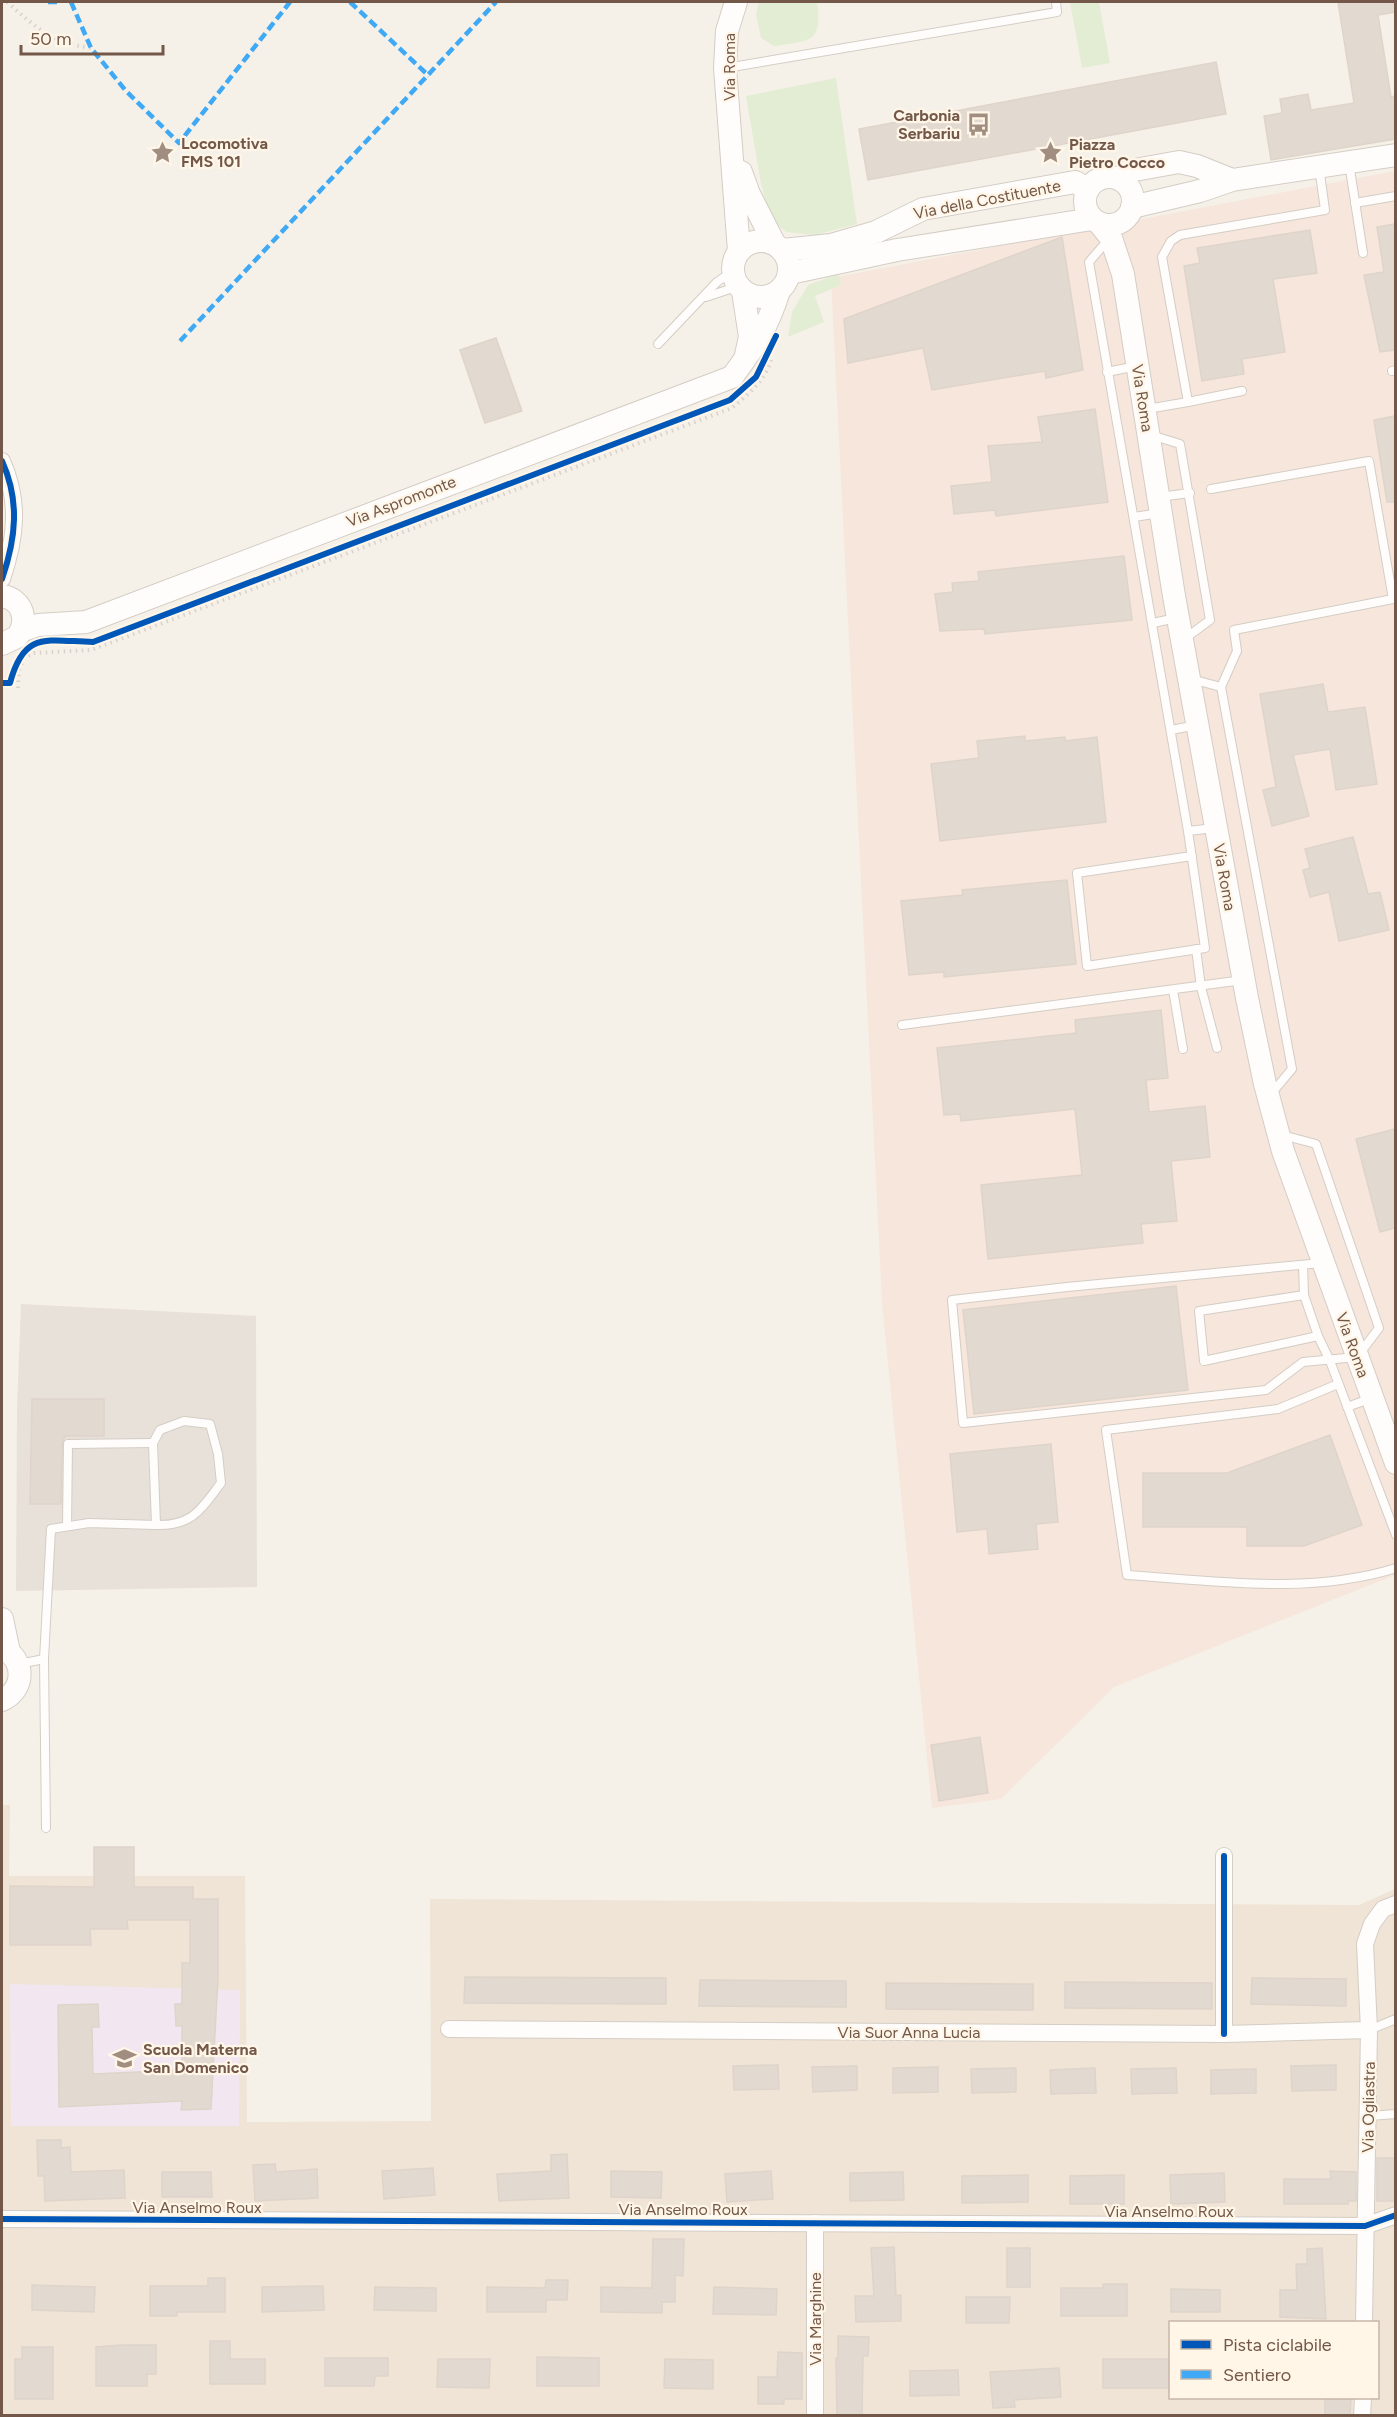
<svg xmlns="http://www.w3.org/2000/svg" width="1397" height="2417" font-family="Figtree,sans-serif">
<rect width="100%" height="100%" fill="#f6f1e8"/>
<!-- residential -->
<path fill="#efe4d5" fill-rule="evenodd" d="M2,1805H10L9,1876H245L247,2122L431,2121L430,1899L1359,1905L1395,1889V2415L2,2416ZM1170,2322H1378V2398H1170Z"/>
<!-- commercial -->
<path fill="#f6e6db" d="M1395,171V1575L1114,1687L1001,1799L932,1808L882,1302L831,278Z"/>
<!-- industrial -->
<path fill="#e8e1d9" d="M21,1304L256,1316L257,1587L16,1591L17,1407Z"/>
<!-- education -->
<path fill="#f2e7f1" d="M10,1984L240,1990L239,2126H11Z"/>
<!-- green -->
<g fill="#e2edd3">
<path d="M759,2H817C823,44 810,40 774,46L761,38L756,14Z"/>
<path d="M1070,2H1099L1110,63L1082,68Z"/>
<path d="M836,78L857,224L815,235L786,232L771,219L761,184L746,96Z"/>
<path d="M838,274L841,285L815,296L824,322L788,337L792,312L808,285Z"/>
</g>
<!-- building -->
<g fill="#e2d9d0" stroke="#dfd4ca" stroke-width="1.5">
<path d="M1338,2H1395V12L1378,15L1391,97L1395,96V139L1271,160L1264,116L1282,113L1280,99L1308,94L1311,110L1354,103Z"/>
<path d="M1216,62L1226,114L868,180L859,129Z"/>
<path d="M1395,224V350L1380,352L1364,275L1384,272L1377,227Z"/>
<path d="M1310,230L1317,273L1273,279L1285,352L1242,359L1244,374L1202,381L1184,266L1200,263L1197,248Z"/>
<path d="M1062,237L1083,370L1046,378L1045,371L932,390L923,348L848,363L844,319Z"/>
<path d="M496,338L522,411L485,423L460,350Z"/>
<path d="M1095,409L1108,502L996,516L995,510L954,514L951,486L992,482L988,446L1042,442L1038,417Z"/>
<path d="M1395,416V502H1387L1374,420Z"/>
<path d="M1124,556L1132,620L985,634L984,629L940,631L935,594L953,592L952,583L979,581L978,572Z"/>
<path d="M1323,684L1328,712L1365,707L1377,784L1336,790L1330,749L1293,755L1309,816L1272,826L1263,790L1276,787L1260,694Z"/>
<path d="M1025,736V741L1065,737V741L1097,737L1106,822L940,841L931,764L979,758L977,741Z"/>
<path d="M1353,837L1368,894L1380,892L1389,930L1339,941L1329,892L1310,897L1303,870L1310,868L1305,849Z"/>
<path d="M1067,880L1076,964L944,977V972L909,975L901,901L963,895L962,890Z"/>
<path d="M1161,1010L1168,1078L1146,1080L1149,1112L1205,1106L1210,1157L1171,1161L1177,1221L1141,1224L1143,1243L988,1259L981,1185L1082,1175L1075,1109L961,1121L960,1114L944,1115L937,1048L1076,1033L1075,1020Z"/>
<path d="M1395,1129V1228L1380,1232L1356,1139Z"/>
<path d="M1176,1286L1188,1390L974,1414L963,1310Z"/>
<path d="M32,1399H104V1436H65L62,1444L61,1504H30Z"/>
<path d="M1330,1435L1362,1525L1304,1546H1247V1527H1143V1473H1227Z"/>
<path d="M1051,1444L1058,1522L1036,1524L1038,1549L989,1554L987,1529L957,1532L950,1454Z"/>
<path d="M980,1737L988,1793L939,1801L931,1745Z"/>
<path d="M94,1847H134V1887H193V1899H218V1977L211,2109L181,2110L182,2101L59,2107L58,2005L98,2004L99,2027H92L93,2074L182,2070V2026H176L175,2004H182V1963H190V1920H127L128,1929H90L91,1945H10V1886L94,1887Z"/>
<path d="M465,1977L666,1978V2004L464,2003Z"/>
<path d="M1252,1978L1346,1979V2006L1251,2004Z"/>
<path d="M700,1980L846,1981V2007L699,2006Z"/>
<path d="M1065,1982L1212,1983V2009L1065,2008Z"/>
<path d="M886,1983L1033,1984V2010L886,2009Z"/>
<path d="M778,2065L779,2089L734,2090L733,2066Z"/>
<path d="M1336,2065V2090L1292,2091L1291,2066Z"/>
<path d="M857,2066V2090L813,2092L812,2067Z"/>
<path d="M938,2067V2092L893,2093V2068Z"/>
<path d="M1016,2068V2092L972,2093L971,2069Z"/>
<path d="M1095,2068L1096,2093L1051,2094L1050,2070Z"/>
<path d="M1176,2068L1177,2093L1132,2094L1131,2069Z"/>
<path d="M1256,2069V2093L1211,2094V2070Z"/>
<path d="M37,2140H61V2148L70,2147L71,2172L124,2170L125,2198L45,2201L44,2176H38Z"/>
<path d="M567,2154L569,2198L499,2201L497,2174L551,2171V2155Z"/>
<rect x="1377" y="2158" width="18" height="43"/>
<path d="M275,2164L276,2172L317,2169L318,2198L255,2201L253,2165Z"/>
<path d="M433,2168L435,2195L384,2199L382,2171Z"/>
<path d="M611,2171L662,2172L661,2198L611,2197Z"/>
<path d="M771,2171L773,2199L727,2202L725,2174Z"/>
<path d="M1330,2171L1356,2172V2201H1348V2204H1284V2179H1331Z"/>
<path d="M162,2172H211L212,2197H162Z"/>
<path d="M903,2172L904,2200L850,2201V2173Z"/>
<path d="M1224,2173L1225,2202L1171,2204L1170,2175Z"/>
<path d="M1028,2175V2202L962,2203V2176Z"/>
<path d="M1124,2175V2204H1070V2176Z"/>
<path d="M653,2239H684L683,2276L675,2275V2302H662V2313L601,2312V2287L652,2288Z"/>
<path d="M894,2247L896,2296L901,2295V2321L856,2322L855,2296H874L871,2248Z"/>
<rect x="1007" y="2248" width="23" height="39"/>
<path d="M1322,2248L1326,2319L1280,2317V2290H1297L1296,2264H1307V2249Z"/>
<path d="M208,2278H225V2312H177V2316H150V2286H208Z"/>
<path d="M546,2280H568L567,2300H546V2312H487V2287L545,2288Z"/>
<path d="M1103,2284H1127V2316H1061V2288H1103Z"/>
<path d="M32,2285L95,2287L94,2312L32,2310Z"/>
<path d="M323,2286L324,2310L262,2312V2287Z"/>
<path d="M375,2287L436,2288V2311L374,2310Z"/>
<path d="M714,2287L777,2289L776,2315L713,2314Z"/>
<path d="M1171,2289L1220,2290V2312H1171Z"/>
<path d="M966,2297H1010L1009,2323H966Z"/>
<path d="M838,2336L869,2337L868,2356H863L862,2415H837L836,2358H838Z"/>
<path d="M210,2341H230V2359H265V2384H210Z"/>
<path d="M123,2345H156V2374H147V2386H96V2347Z"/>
<path d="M22,2347H53V2399H15V2359H22Z"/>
<path d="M778,2352L802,2353V2399H784V2404H758V2377H777Z"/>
<path d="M537,2357L599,2358V2386H537Z"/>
<path d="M325,2358H388V2376H375L374,2386H325Z"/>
<path d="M438,2359H490L489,2388L437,2387Z"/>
<path d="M665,2359L713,2360V2389L664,2388Z"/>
<rect x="1103" y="2359" width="67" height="29"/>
<path d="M1059,2368L1061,2397L1014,2400L1015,2407L993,2408L990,2372Z"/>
<path d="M958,2370L959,2395L910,2396V2371Z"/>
<path d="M1325,2397H1351L1350,2415H1325Z"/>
</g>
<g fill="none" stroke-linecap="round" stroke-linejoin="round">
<defs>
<g id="lane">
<path d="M726,68L1057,12L1056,2"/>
<path d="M1349,163L1363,253"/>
<path d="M1355,203L1396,196"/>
<path d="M1108,240L1089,262L1188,831L1205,948L1087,966L1077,873L1192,856"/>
<path d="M706,297L739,286"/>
<path d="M658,344L717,282L733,271"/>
<path d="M1392,371L1396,370"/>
<path d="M1107,372L1137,366"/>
<path d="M1242,391L1188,402L1162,257L1171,241L1180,235L1325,210L1319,167"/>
<path d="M1147,409L1188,402"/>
<path d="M1151,435L1180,444L1210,620L1183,640"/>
<path d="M1211,489L1369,461L1393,599L1234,630L1237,651L1221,687"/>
<path d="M1159,497L1190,493"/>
<path d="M1134,517L1160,513"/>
<path d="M1153,623L1176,618"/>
<path d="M1191,679L1221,687L1292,1069L1271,1094"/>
<path d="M1171,730L1197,725"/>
<path d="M1188,831L1214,828"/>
<path d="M1196,949L1201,987L1217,1048"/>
<path d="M1173,990L1183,1049"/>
<path d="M902,1025L1243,980"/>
<path d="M1282,1135L1316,1144L1379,1328L1357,1357L1303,1362L1266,1390L963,1423L952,1300L1067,1287L1321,1263"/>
<path d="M1303,1265L1304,1295L1199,1311L1204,1361L1318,1336L1330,1361L1396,1535"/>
<path d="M1304,1295L1318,1336"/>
<path d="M1338,1384L1278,1409L1106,1430L1127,1575C1216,1581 1309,1595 1396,1568"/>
<path d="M1347,1407L1372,1398"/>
<path d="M67,1526L68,1444L153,1443"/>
<path d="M44,1659L46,1828"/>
<path d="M19,1664L44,1659L51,1529L89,1523L156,1525C193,1526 201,1509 221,1483L218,1454L210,1424L184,1421L160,1430L153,1443L156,1525"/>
<path d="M1369,2030L1396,2019"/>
<path d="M1369,2116L1396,2114"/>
</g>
<g id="street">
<path d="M2,461C20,501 16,538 2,579"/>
<path d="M1224,1856V2034"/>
<path d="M449,2029L1224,2034L1369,2030"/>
<path d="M2,2219L1365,2226L1396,2215"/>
<path d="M1364,2322L1369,2030L1365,1944L1372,1924L1383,1909L1396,1904"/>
<path d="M815,2416V2223"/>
<path d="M1362,2416L1363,2398"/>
</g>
<g id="secondary">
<path d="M736,2L727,31L725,68L739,251"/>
<path d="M741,172L749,194L774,243"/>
<circle cx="1109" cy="201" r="24"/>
<path d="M1120,179L1129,171L1179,162L1197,166L1232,180"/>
<path d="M1132,207L1200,191L1232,180L1396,155"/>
<path d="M1099,223L1111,238L1123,274L1174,596L1247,998L1265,1084L1283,1151L1396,1463"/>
<circle cx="761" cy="269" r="28"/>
<path d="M783,250L831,245L876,232L923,209L1075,182L1088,189"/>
<path d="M790,273L897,250L1092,219"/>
<path d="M743,291L750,337L746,355"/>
<path d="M2,596C23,599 29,621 17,637L2,644"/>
<path d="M21,631L38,625L86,622L732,377C755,346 767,329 779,291"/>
<path d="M2,1619L9,1652"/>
<path d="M2,1648C25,1659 26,1689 2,1700"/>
</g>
</defs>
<!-- lane casing -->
<use href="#lane" stroke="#d4cdc5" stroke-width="10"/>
<!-- street casing -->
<use href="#street" stroke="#d4cdc5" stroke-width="18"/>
<!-- secondary casing -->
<use href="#secondary" stroke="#d4cdc5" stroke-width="24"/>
<!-- path -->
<g stroke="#d9d1cc" stroke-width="4" stroke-dasharray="1.5 4.5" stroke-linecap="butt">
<path d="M7,2C36,27 50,43 91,48"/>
<path d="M18,688L19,670L24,658L34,653L91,650L732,408C747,395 766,380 771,360"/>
</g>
<!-- lane -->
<use href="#lane" stroke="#fefdfc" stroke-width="8"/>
<!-- street -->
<use href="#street" stroke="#fefdfc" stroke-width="16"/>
<!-- secondary -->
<use href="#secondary" stroke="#fefdfc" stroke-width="22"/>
<!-- quiet -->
<g stroke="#3fa9f5" stroke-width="4.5" stroke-dasharray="9 4.5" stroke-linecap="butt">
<path d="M48,2H61"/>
<path d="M71,2L91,48L126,91L179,143L290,2"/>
<path d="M350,2L429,76"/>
<path d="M180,341L496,2"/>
</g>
<defs>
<g id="cycleway">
<path d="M2,461C20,501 16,538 2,579"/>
<path d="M2,683H10C24,630 47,641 93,642L730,400L756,377L776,336"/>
<path d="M1224,1856V2034"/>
<path d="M2,2219L1365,2226L1396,2215"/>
</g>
</defs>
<!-- cycleway casing -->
<use href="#cycleway" stroke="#fff6e8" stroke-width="10"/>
<!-- cycleway -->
<use href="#cycleway" stroke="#0057b8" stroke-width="6"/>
</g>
<!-- icons -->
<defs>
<symbol id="bus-bare" viewBox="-9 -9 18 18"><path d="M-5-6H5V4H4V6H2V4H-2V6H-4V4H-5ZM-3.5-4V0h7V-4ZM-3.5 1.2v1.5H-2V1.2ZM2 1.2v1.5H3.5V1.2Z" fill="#a18e81" stroke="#fff6e8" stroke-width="2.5" paint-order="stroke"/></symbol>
<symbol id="sight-bare" viewBox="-9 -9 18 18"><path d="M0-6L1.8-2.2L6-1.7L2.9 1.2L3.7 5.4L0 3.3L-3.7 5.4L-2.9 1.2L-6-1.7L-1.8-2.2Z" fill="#a18e81" stroke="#fff6e8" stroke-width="2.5" paint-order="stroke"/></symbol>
<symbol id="school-bare" viewBox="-9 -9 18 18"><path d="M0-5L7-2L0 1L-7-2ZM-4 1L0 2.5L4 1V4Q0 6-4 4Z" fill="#a18e81" stroke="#fff6e8" stroke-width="2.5" paint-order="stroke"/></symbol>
</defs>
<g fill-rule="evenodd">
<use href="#bus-bare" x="962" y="108" width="33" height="33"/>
<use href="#sight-bare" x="146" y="136" width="33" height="33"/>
<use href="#sight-bare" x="1034" y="136" width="33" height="33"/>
<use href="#school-bare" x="108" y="2042" width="33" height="33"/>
</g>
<g text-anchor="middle" stroke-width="4.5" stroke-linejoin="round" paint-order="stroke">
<!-- street labels -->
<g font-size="16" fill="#735849" stroke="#fff6e8">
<text transform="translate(729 67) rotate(-90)" y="6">Via Roma</text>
<text transform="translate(987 199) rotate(-11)" y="6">Via della Costituente</text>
<text transform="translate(1143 398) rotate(81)" y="6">Via Roma</text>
<text transform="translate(401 501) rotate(-21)" y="6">Via Aspromonte</text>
<text transform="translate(1225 877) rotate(80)" y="6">Via Roma</text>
<text transform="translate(1353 1345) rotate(70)" y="6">Via Roma</text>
<text x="909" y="2038">Via Suor Anna Lucia</text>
<text transform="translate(1368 2107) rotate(-89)" y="6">Via Ogliastra</text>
<text x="197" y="2213">Via Anselmo Roux</text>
<text x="683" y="2215">Via Anselmo Roux</text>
<text x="1169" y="2217">Via Anselmo Roux</text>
<text transform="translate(815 2319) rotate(-90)" y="6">Via Marghine</text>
</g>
<!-- poi labels -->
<g font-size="16" font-weight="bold" fill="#735849" stroke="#fff6e8" text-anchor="start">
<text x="960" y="121" text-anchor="end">Carbonia<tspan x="960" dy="18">Serbariu</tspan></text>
<text x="181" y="149">Locomotiva<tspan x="181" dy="18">FMS 101</tspan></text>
<text x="1069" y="150">Piazza<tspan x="1069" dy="18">Pietro Cocco</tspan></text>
<text x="143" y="2055">Scuola Materna<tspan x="143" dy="18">San Domenico</tspan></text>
</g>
</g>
<!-- border -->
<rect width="1397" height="2417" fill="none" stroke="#735849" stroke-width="6"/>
<!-- legend -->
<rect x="1169" y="2321" width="210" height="78" fill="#fff6e8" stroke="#c7b7a8" stroke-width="1.5"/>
<rect x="1181" y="2340" width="30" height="9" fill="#0057b8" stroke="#c7b7a8" stroke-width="1.5"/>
<text x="1223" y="2351" font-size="18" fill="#735849">Pista ciclabile</text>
<rect x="1181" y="2370" width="30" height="9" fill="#3fa9f5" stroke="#c7b7a8" stroke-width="1.5"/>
<text x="1223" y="2381" font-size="18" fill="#735849">Sentiero</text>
<!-- scale -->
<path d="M21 45v9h142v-9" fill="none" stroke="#735849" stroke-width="3"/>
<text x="30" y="45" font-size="18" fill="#735849" stroke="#fff6e8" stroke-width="4.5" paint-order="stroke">50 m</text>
</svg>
